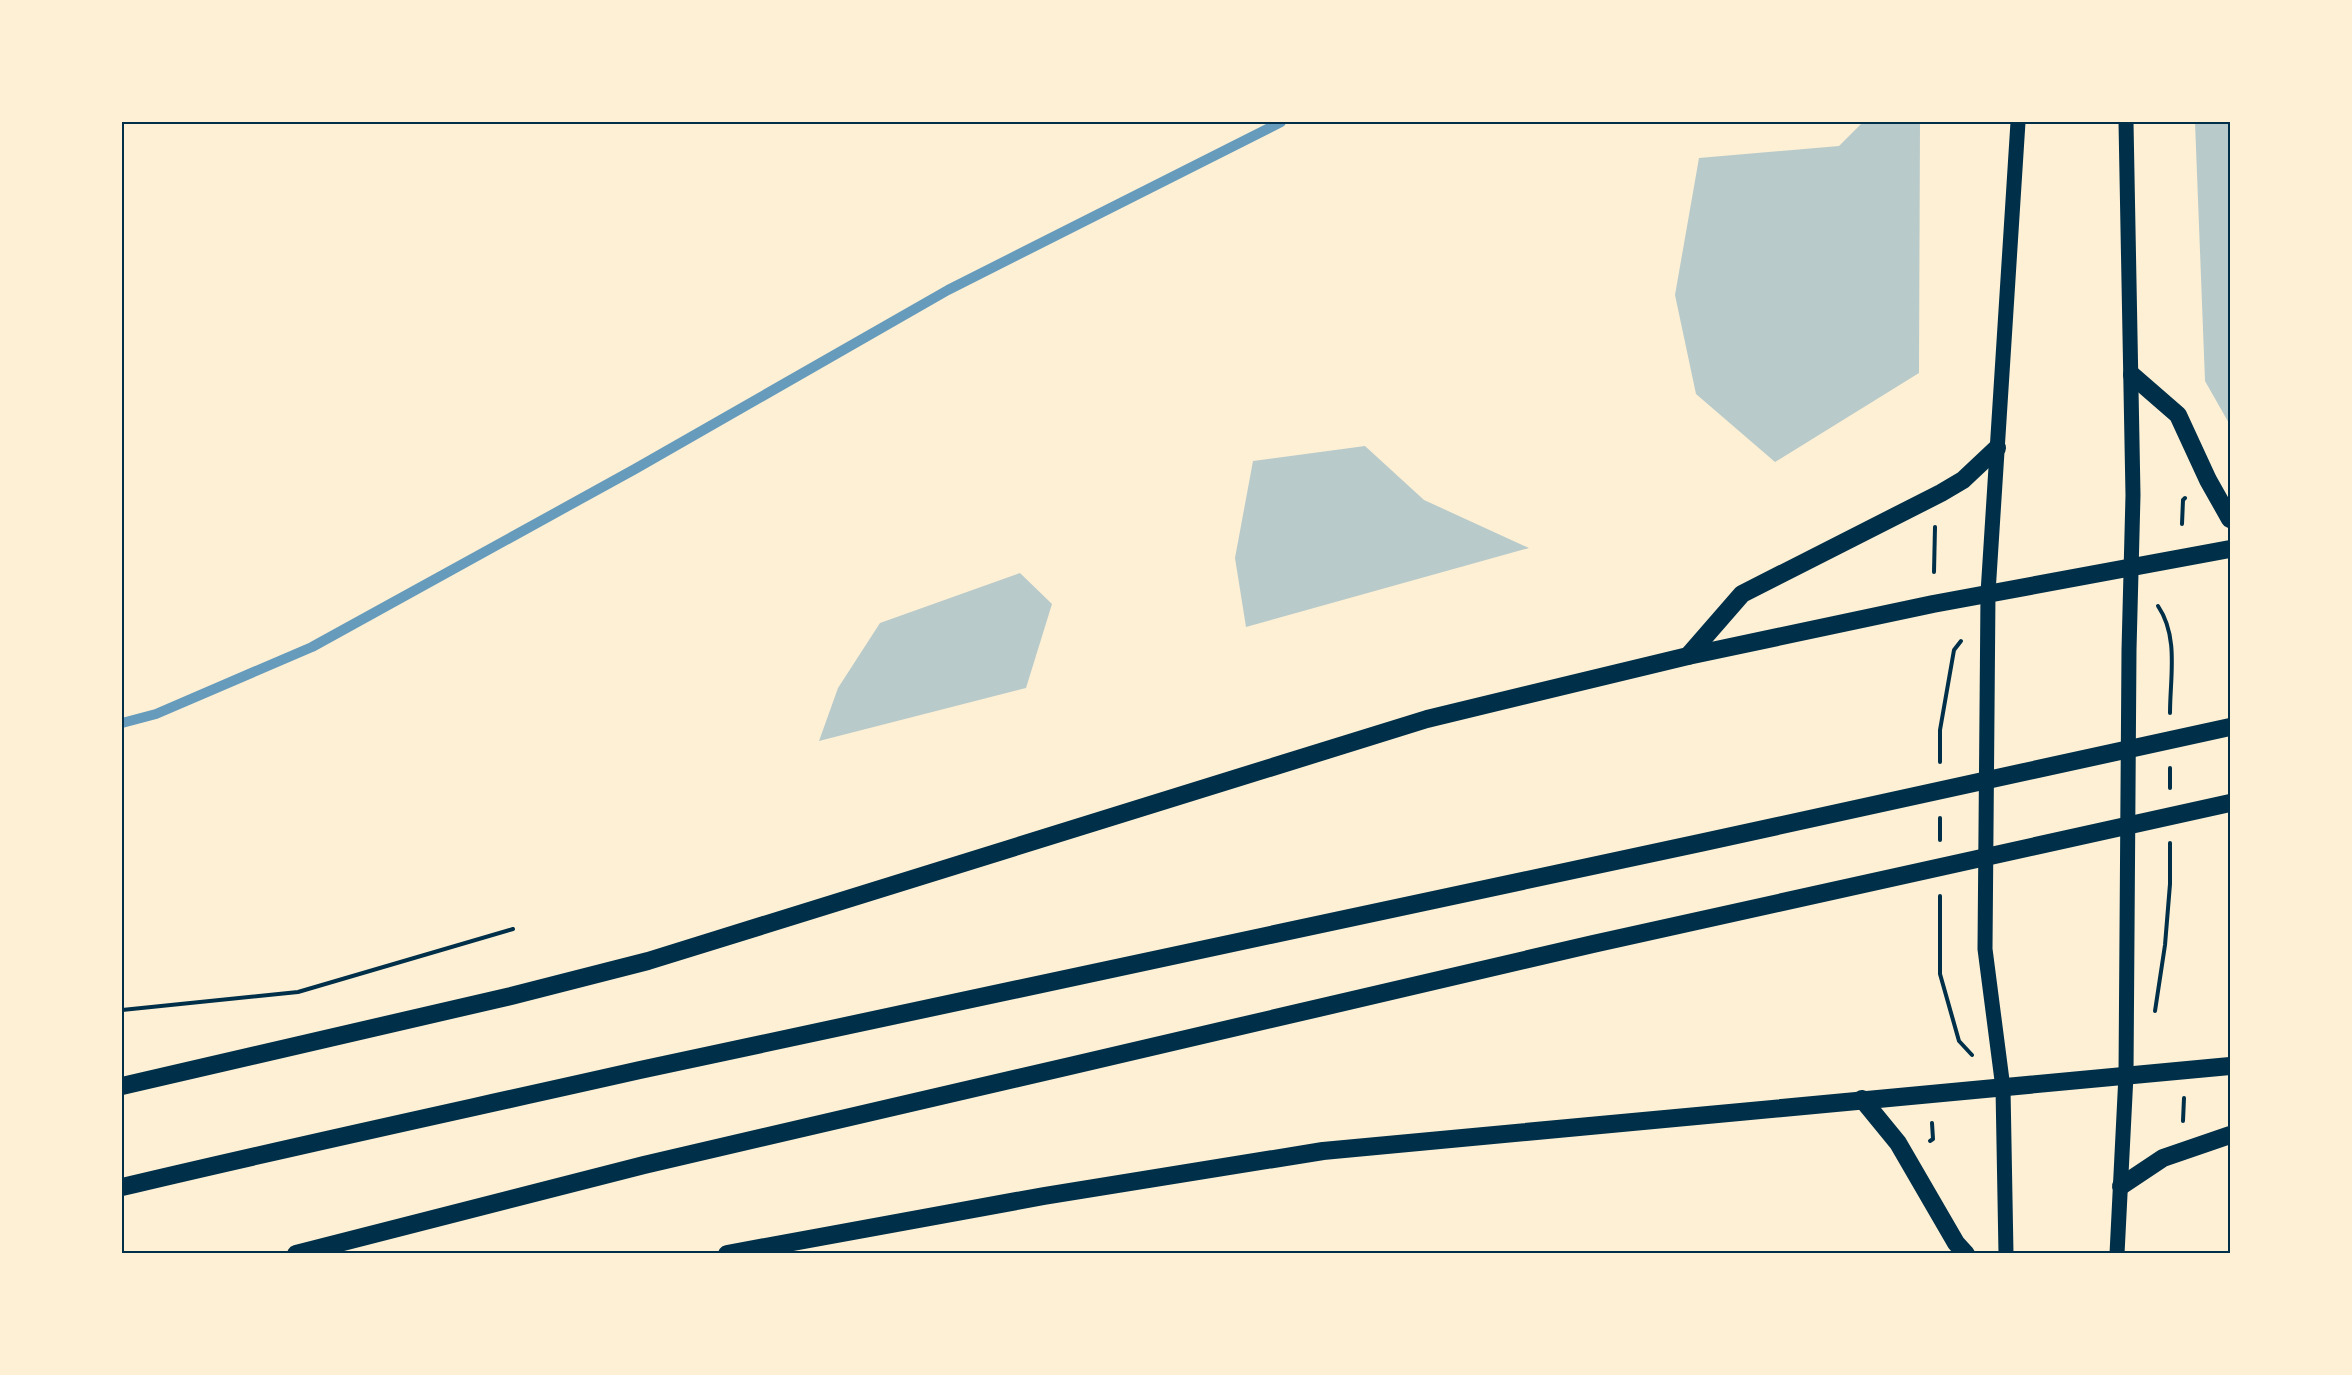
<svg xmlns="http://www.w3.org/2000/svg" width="2352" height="1375" font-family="'DejaVu Sans',sans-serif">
<rect width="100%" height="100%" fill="#fdf0d5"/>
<!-- green -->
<g fill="#b9caca">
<path d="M1863,122H1920L1919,373L1775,462L1696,394L1675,295L1699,158L1839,146Z"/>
<path d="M2195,122H2230V425L2205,381Z"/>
<path d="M1365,446L1424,500L1529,548L1246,627L1235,558L1253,461Z"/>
<path d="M1020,573L1052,604L1026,688L819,741L838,688L880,623Z"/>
</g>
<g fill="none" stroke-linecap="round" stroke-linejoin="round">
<!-- stream -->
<path stroke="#669bbc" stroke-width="10" d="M122,723L156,714L312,647L635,469L948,290L1281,122"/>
<!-- path -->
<g stroke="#003049" stroke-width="4">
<path d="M2182,524L2183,500L2185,498"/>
<path d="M1934,572L1935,527"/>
<path d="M2158,606C2179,637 2170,677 2170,713"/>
<path d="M1940,762V730L1954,650L1961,641"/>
<path d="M2170,768V788"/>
<path d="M1940,818V840"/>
<path d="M1940,896V974L1959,1041L1972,1055"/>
<path d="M122,1010L298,992L513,929"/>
<path d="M2155,1011L2165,945L2170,884V843"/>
<path d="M2183,1121L2184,1098"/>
<path d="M1930,1141L1933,1139L1932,1123"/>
</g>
<!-- primary -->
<g stroke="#003049" stroke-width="15">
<path d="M2006,1254L2003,1088L1985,949L1988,593L2018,122"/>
<path d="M2117,1254L2126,1075L2129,650L2133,495L2126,122"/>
</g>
<!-- motorway -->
<g stroke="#003049" stroke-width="18">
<path d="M2132,375L2178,415L2208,480L2230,519"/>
<path d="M1688,656L1742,594L1941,493L1963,480L1997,448"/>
<path d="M122,1086L511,996L648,961L1427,719L1688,656L1933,604L2230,549"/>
<path d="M1862,1099L1898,1143L1956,1243L1966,1254"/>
<path d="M2121,1186L2163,1158L2230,1135"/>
<path d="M122,1187C294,1146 467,1109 640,1070C1170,953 1701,846 2230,727"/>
<path d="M296,1254L644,1165L1070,1066L1593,944L2230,803"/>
<path d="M727,1254L1044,1196L1323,1151L2230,1066"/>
</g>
</g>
<!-- border -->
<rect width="2352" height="1375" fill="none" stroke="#fdf0d5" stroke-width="246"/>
<rect x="123" y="123" width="2106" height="1129" fill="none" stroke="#003049" stroke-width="2"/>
</svg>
